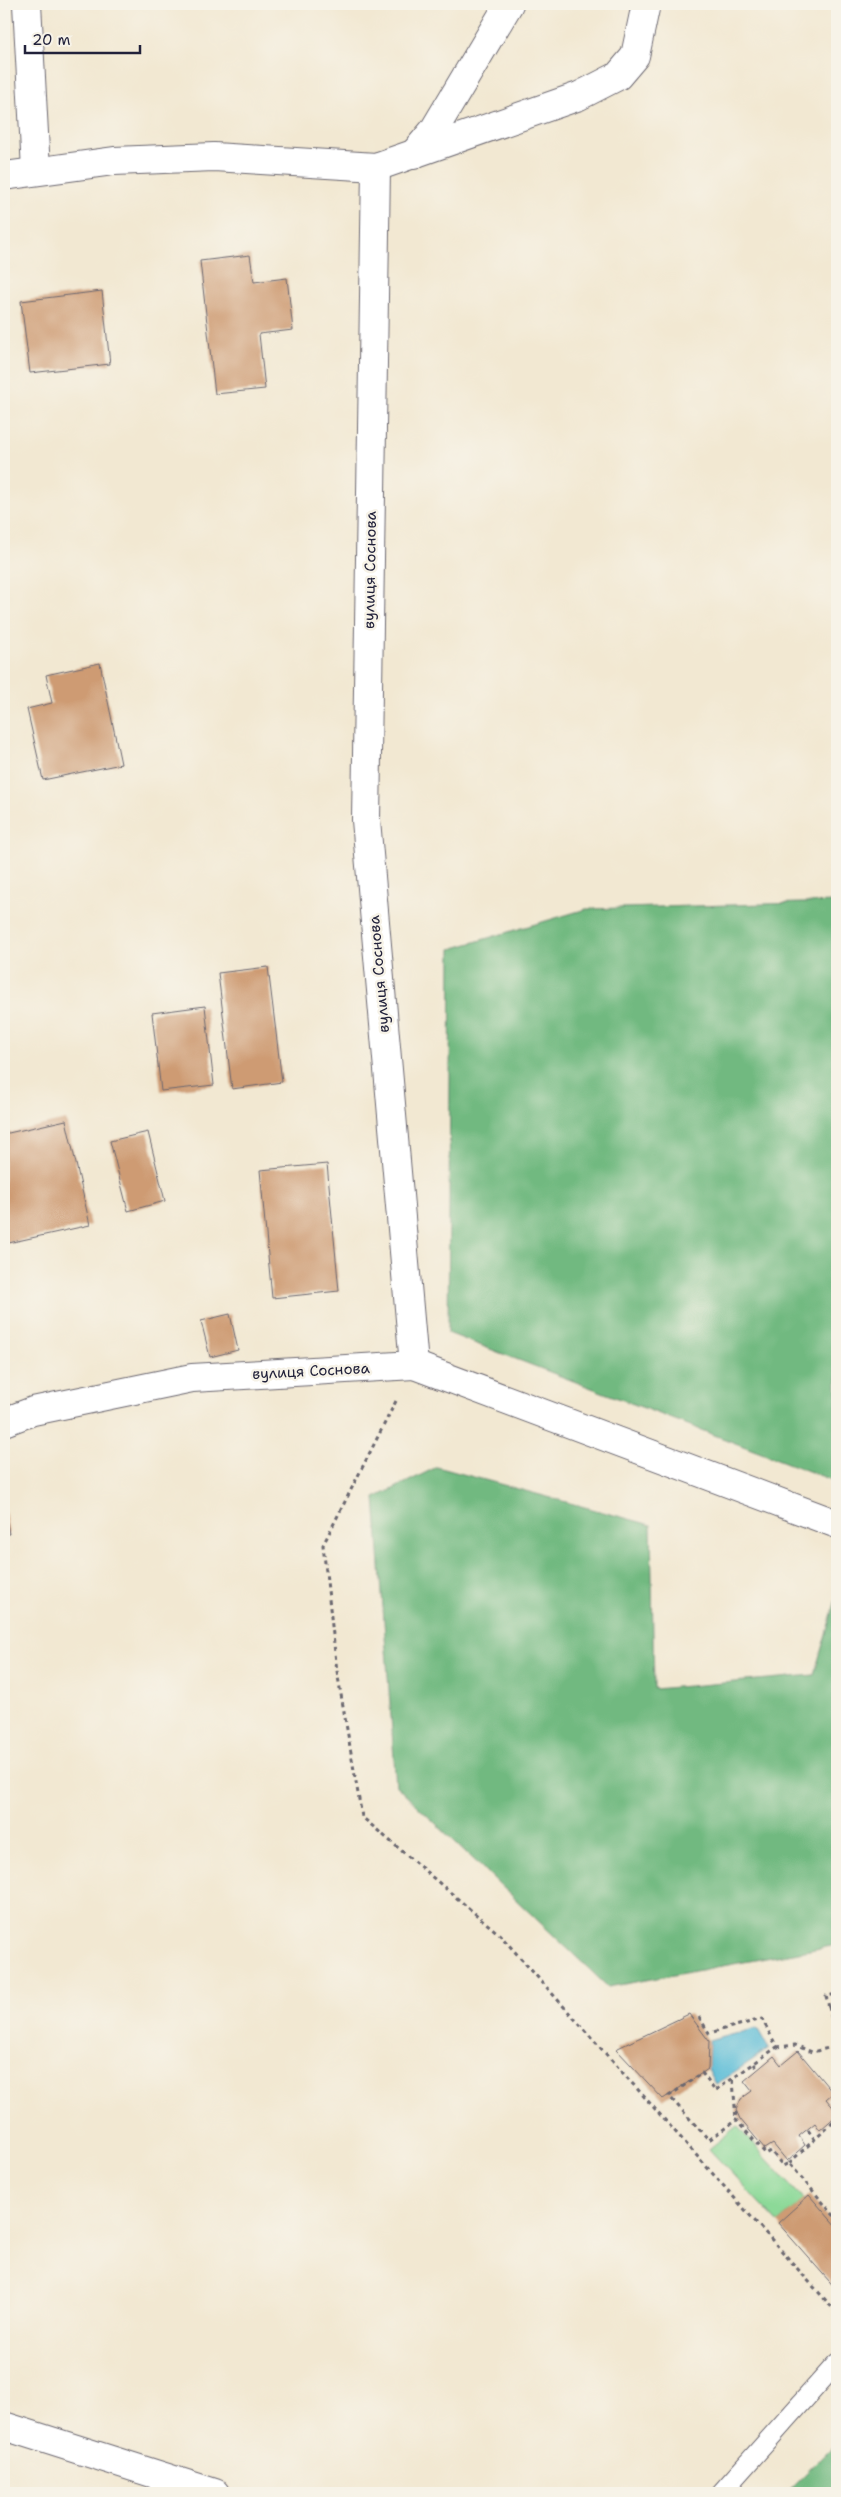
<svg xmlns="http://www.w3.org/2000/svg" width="841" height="2497" font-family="'Shantell Sans',sans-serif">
<rect width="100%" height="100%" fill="#f7f3e8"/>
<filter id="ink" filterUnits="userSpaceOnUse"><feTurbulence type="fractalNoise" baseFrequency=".02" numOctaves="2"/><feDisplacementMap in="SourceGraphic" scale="10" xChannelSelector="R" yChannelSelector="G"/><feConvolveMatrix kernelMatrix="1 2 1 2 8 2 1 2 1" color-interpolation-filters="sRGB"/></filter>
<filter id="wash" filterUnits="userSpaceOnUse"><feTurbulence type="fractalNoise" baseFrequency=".0096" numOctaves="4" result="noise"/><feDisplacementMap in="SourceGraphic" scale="20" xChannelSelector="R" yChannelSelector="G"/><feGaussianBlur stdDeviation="1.12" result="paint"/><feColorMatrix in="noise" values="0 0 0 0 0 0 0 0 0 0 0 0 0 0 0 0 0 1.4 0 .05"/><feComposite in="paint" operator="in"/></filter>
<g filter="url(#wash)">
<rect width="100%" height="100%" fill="#f2e8d2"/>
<!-- green -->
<path fill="#8cd998" stroke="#577e6a" d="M737,2126L804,2200L778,2223L709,2149Z"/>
<!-- forest -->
<g fill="#71b980" stroke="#4a6e5e">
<path d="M837,902V1482L448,1333L451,949L586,909Z"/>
<path d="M437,1467L651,1525L654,1689L814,1675L837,1596V1945L608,1987L396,1786L375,1498Z"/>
<path d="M837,2442V2493H786Z"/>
</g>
<!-- water -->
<path fill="#58bcd7" stroke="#3d6f89" d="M757,2028L769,2049L716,2084L708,2069L709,2041Z"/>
<g id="blocks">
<!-- building -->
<g fill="#ce9b73">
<path d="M250,255L254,282L287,278L293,330L259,334L265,389L215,394L200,261Z"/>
<path d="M102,291L110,364L30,373L21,301Z"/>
<path d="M100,663L121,764L43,780L27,709L52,703L46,675Z"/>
<path d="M268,967L282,1082L232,1089L218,973Z"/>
<path d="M205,1006L214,1085L161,1091L152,1013Z"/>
<path d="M66,1120L90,1225L4,1244V1134Z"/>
<path d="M148,1132L165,1201L128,1211L110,1141Z"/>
<path d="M327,1164L339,1291L272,1298L260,1170Z"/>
<path d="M230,1314L238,1350L210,1357L201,1321Z"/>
<path d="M4,1507L9,1534H4Z"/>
<path d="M689,2014L709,2041L708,2069L663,2099L616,2049Z"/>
<path d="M798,2051L833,2093L826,2099L837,2112V2115L820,2130L815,2123L799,2136L805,2145L787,2161L773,2144L765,2149L740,2119L736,2110L741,2099L752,2091L744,2081L774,2056L781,2065Z"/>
<path d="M809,2195L837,2227V2290L778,2223Z"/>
</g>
</g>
</g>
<g filter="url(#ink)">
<use href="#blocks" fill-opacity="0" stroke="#6b6770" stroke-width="1"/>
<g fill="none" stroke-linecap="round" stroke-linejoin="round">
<defs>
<path id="service" d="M721,2493L837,2363"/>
<g id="minor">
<path d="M27,4L36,170"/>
<path d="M413,155L434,130L509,4"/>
<path d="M4,176L114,161L214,157L376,167L579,96L618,76L635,56L646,4"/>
<path d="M414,1365L837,1524"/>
<path d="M4,1422L33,1411L192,1378L414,1365L366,820L376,167"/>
</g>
<path id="primary" d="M4,2426L215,2493"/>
</defs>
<!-- service casing -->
<use href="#service" stroke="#6b6770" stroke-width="21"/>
<!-- minor casing -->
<use href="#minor" stroke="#6b6770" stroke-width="30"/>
<!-- primary casing -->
<use href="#primary" stroke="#6b6770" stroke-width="30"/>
<!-- path -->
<g stroke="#6b6770" stroke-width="3" stroke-dasharray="4 4" stroke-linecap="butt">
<path d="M396,1401L323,1545L337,1671L362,1817L499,1934L837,2313"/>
<path d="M837,2005L829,2007L837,2041"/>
<path d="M829,2007L826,1996L837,1994"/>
<path d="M699,2017L709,2033L762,2019L777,2047L715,2091L702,2073L669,2096L709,2140L736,2120L766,2154L771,2151L783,2166L789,2163L837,2219"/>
<path d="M777,2047L795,2045L812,2052L837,2046"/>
<path d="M754,2064L758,2069"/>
<path d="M733,2080L736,2120"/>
<path d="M837,2098V2101"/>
<path d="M808,2130L815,2140"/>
<path d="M789,2163L837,2119"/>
</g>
<!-- service -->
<use href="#service" stroke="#fff" stroke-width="19"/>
<!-- minor -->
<use href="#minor" stroke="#fff" stroke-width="28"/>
<!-- primary -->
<use href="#primary" stroke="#fff" stroke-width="28"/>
</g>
</g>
<g text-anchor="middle" stroke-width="5" stroke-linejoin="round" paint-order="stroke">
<!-- street labels -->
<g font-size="15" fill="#22223b" stroke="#f7f3e8">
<text transform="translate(370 570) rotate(-89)" y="5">вулиця Соснова</text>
<text transform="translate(379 974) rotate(-95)" y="5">вулиця Соснова</text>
<text transform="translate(311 1371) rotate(-3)" y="5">вулиця Соснова</text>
</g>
</g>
<!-- margin -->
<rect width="841" height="2497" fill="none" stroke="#f7f3e8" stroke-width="20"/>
<!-- scale -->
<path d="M25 45v8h115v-8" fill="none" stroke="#22223b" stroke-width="2.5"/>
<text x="32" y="45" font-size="15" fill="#22223b" stroke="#f7f3e8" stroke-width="4" paint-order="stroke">20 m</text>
</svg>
